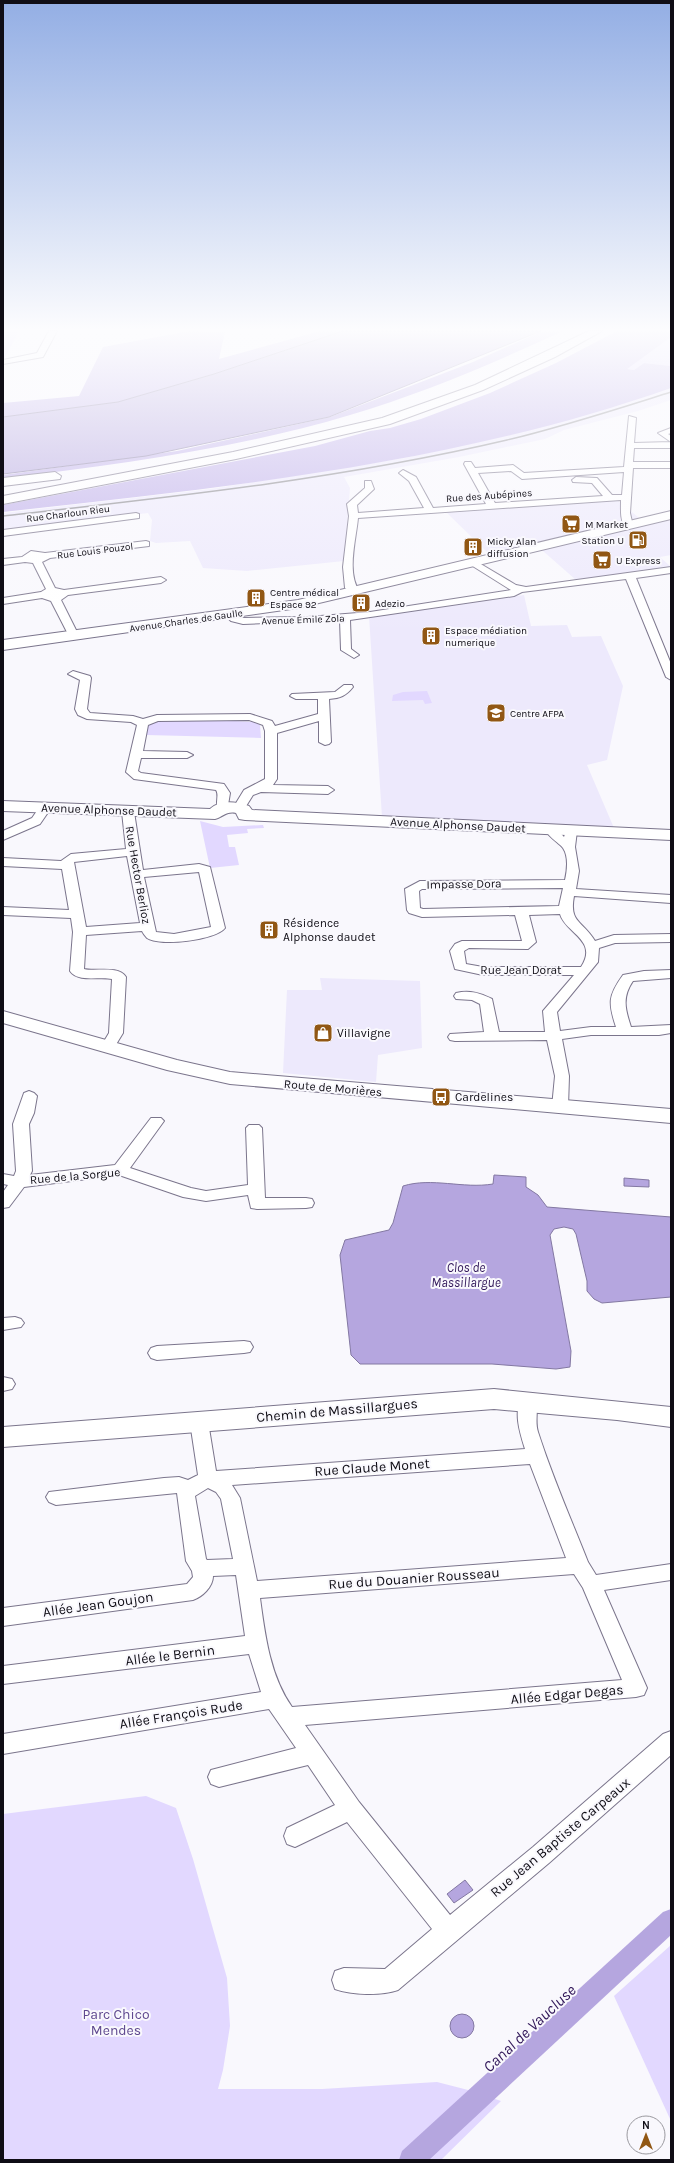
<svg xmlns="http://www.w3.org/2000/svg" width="674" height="2163" font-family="Karla,sans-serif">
<rect width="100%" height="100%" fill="#f9f8fd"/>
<!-- built -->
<g fill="#ede9fc">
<path d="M671,388V400L638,411L564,430L545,439L459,457L344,477L350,488L344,561L247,571L203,568L190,541L156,543L150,541L152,520L148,513L3,531V513L210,489L405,458L514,434L620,405Z"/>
<path d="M617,500L648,525L671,520V555L660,557L671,567L576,580L543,551H505L489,554L445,511Z"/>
<path d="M524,595L531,626L567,625L572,637L601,636L623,686L607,760L587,765L614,828L382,817L369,616Z"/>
<path d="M320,978L420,981L422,1048L378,1055L376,1082L283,1073L287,990H322Z"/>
</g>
<!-- green -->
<g fill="#e2d8ff">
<path d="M3,331H19L3,361Z"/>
<path d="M671,337V366L644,363L634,370L626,369Z"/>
<path d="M427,691L432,703L425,704L423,700L392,701L393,695L403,692Z"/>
<path d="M217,720L254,722L260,725L261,738L146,735L147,726L151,722Z"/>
<path d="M200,821L223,827L263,825L264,828L247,829L248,833L227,835L229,847H235L239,865L210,868Z"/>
<path d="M146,1796L176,1808L193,1859L227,1978L230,2026L223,2070L218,2089H322L437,2082L472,2091L501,2101L441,2160H3V1814Z"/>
<path d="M671,1945V2121L614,1996Z"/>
</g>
<!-- forest -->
<g fill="#c0b0ea">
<path d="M190,331L225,332L219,359L320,331H343L214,374L118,402L3,417V403L79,396L103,347Z"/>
<path d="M543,331H563C494,363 424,393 350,415C237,449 120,464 3,479V475L177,451L330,417L473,362Z"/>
<path d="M617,331H671V337L627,369L634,370L644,363L671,366V388C456,464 228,487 3,512V505L315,446L370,431L390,428L421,419L490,393L556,363Z"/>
</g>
<!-- water -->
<g fill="#b5a6df" stroke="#8378a2">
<path d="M343,331H541L329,417L146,456L3,474V417L118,402L214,374Z"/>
<path d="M494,1175L526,1177V1187L538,1195L547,1207L671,1217V1297L602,1303L594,1299L587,1291V1281L576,1234L573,1229L564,1227L554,1229L550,1235L571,1351L570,1367L556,1369L492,1364H360L351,1355L340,1255L345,1240L389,1230L393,1223L403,1186C432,1177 463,1189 493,1184Z"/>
<path d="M624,1178L649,1180V1187L624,1186Z"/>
<path d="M465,1880L473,1890L454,1903L447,1894Z"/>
<circle cx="462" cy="2026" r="12"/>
</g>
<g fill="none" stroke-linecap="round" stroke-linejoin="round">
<!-- canal -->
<path fill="#b5a6df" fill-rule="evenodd" d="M671,1909V1935L429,2160H399L402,2151L663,1912Z"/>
<defs>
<g id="street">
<path d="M49,331H57L43,357L3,364V360L37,353Z"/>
<path d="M629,416L636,418L634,443L671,442L658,433L671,428V433L668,434L671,436V448H634L633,462H671V468H633L630,513L633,526L631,528H625C620,519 621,510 621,500L358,518C356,540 346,574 360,592L355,595L345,588L343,567L349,516L347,504L365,488V481H371L374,489L357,505L358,513L424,508L409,481L399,473L403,470L416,477L433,508L486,504L464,464L465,462H471L475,468L513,465L524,473L624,467ZM511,471L522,479L624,472L622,495H612L597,478L576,477L572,480L573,482L592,483L603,496L495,503L478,473Z"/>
<path d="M136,513L139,514V518L3,536V530Z"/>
<path d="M146,541L149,542V546L50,558L42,562L55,588L64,590L161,577L166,580L161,583L68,595L61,600L79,636L78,638H70L51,601L42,598L3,604V598L41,592L46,589L33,563L25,562L3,565V559L22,557L31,551L45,553Z"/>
<path d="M474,560L516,585L526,587L671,567V573L636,578L671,664V680L666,677L626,579L522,592L514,596L350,620L351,649L359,655L354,658L341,650L340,620L243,624L231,621L225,615L230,612L243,618L308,617L370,612L511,590L471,565V561Z"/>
<path d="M73,671L90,676L91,678L87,709L90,713L133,716L143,719L157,715L250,714L272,721L275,726L318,714V699H296L290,696L292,694L335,692L344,685H352L353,687C346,696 340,698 329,699L331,742L329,744L325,745L319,742V721L277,733V779L273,785L328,786L334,790L328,794L261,792L253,795L243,811H235L233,808L244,790L265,779V731L263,725L249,720L158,721L148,725L143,751L187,752L193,755L187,758H141L138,771L141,773L224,784L230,793L227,811H219C214,804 220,796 216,790L134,779L126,772L137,725L131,722L87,719L78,715L75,709L80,680L68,674Z"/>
<path d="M45,804L51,808L40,824L3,840V831L32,818L41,805Z"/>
<path d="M128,808L134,812L143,870L199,864L210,867L225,928C216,940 160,947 147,938C145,936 143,933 142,931L86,935L84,969C96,972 118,965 126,977L123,1033L112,1051H102L100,1048L109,1033L112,979C100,976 78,983 70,971L73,932L71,918L3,915V907L69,910L62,869L3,866V858L61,861L71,854L126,849L122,812ZM127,856L140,923L86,927L74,862ZM199,872L211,927L174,934L156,932L144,877Z"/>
<path d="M551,826L555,827L564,837L567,828L571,827L577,831L575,847L579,871L576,889L671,895V903L574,896C569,923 582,920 595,941L614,935L671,934V942L615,943L599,948L598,962L557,1012L560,1031L591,1027H616C608,1003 608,996 623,975L644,971L671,970V978L633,981C622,997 625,1009 631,1027L671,1025V1033L659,1035H591L562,1039L569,1076L568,1107L565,1110H555L552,1107L555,1076L547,1040L455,1041L450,1040L448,1037L450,1034L484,1032L480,1004L472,1000L456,999L454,996L456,993C470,990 480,993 492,999L499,1032H545L543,1011L574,975H483L455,969L450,951L455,944L462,941H522L515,915L422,917L409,913L407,910L405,889L420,881L565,880C567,871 569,857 563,848C559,843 550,838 545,830ZM563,888L559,906L423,909L420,908L419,891L422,889ZM560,914C565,933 599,940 581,967H483L466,964L464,951L469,948L528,949L536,942L529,915Z"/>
<path d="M29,1091L34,1093L37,1096L34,1113L29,1124L32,1171L30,1175L115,1165L151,1118H161L164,1121L130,1168L191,1188L206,1191L248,1185L246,1128L249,1125H259L262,1128L265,1198H306L312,1199L314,1203L312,1207L306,1208L257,1209L251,1208L248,1195L206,1201L183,1197L119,1175L24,1187L9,1207L3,1208V1192L8,1185L3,1184V1174L14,1176L16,1171L13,1124L24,1093Z"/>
<path d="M15,1317L21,1319L24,1323L21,1327L3,1330V1318Z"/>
<path d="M244,1341L250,1342L253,1347L250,1352L244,1353L157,1360L151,1358L148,1353L151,1348L157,1346Z"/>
<path d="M3,1377L12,1379L15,1384L12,1389L3,1391Z"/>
<path d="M528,1394L534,1396C540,1407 534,1420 538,1432C552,1476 571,1519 588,1562L596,1575L671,1564V1580L604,1590L647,1688L644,1695L636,1697L305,1725L359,1802L450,1915L533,1847L663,1734L671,1731V1755L549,1863L398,1990C381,1996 352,1995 335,1989L332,1980L335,1971L344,1968L385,1969L432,1929L347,1822L295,1847L287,1844L284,1836L287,1828L335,1805L308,1765L219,1787L211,1784L208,1777L211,1770L296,1748L269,1709L3,1754V1734L261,1692L249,1654L3,1684V1666L245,1636L236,1575L213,1576C213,1587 202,1597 193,1600L3,1626V1608L187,1584L193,1577L192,1571L186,1561L177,1493L56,1505L49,1502L46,1497L49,1492L164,1478L179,1477L188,1480L198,1475L190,1422L192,1417L199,1415L206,1417L208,1422L216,1471L525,1449C520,1433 513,1412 522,1396ZM530,1464L566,1558L257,1581L240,1498L232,1485ZM208,1488L216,1492L221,1499L233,1559L207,1560L206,1559L195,1496ZM574,1574L583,1588L622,1680L292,1707C270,1676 265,1635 260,1598Z"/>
</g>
<g id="secondary">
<path d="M3,801L210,809C221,799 237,802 249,806L252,810L671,830V840L245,820L239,819L236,813C226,811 223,817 215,819L3,811Z"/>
<path d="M3,1011L177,1060L230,1072L671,1109V1123L230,1084L167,1070L3,1023Z"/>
<path d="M494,1389L671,1407V1427L617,1420L494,1409L3,1447V1427Z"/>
</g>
<path id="primary" d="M671,511V519L298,608L3,650V640L298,600Z"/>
<g id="highway">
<path d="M589,331H602L555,357L483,390L390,424L236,459L3,504V496L233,452L382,418L475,385Z"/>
<path d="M55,472L61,476L60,479L3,486V478Z"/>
</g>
</defs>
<!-- street casing -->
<use href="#street" stroke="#7b758c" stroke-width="2"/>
<!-- secondary casing -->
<use href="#secondary" stroke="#7b758c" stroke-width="2"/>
<!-- primary casing -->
<use href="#primary" stroke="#7b758c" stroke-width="2"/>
<!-- highway casing -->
<use href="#highway" stroke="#7b758c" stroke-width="2"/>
<!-- street -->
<use href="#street" fill="#fff" fill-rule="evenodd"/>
<!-- secondary -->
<use href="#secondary" fill="#fff" fill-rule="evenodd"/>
<!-- primary -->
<use href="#primary" fill="#fff" fill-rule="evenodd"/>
<!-- highway -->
<use href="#highway" fill="#fff" fill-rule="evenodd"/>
<!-- rail -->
<path stroke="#89888e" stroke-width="1.5" d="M3,516C172,497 341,479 507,440C562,427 617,409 671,392"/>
</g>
<!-- sky -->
<linearGradient id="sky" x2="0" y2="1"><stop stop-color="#93aee4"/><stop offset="0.52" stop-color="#fcfcfe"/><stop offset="1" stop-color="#fcfcfe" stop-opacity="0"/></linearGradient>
<rect width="674" height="634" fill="url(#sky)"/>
<!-- icons -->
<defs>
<symbol id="supermarket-square" viewBox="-11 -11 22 22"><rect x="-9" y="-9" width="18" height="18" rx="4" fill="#915714" stroke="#f9f8fd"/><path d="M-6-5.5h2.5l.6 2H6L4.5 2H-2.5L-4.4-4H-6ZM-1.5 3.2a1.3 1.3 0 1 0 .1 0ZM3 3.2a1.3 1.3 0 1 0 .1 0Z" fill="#fff"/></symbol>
<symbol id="fuel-square" viewBox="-11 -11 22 22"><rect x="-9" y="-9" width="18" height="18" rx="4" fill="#915714" stroke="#f9f8fd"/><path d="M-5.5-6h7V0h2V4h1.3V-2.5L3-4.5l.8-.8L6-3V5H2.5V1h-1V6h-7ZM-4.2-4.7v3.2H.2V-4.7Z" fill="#fff"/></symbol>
<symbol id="building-square" viewBox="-11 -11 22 22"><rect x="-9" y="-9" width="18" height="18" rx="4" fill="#915714" stroke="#f9f8fd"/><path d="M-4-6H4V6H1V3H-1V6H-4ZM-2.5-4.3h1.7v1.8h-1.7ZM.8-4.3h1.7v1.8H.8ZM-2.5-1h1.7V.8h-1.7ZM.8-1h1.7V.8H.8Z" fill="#fff"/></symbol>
<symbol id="university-square" viewBox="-11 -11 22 22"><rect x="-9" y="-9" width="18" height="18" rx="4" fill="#915714" stroke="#f9f8fd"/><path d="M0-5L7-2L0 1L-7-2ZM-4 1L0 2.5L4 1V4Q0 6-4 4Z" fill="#fff"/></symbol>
<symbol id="shop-square" viewBox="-11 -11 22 22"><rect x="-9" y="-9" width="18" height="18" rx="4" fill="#915714" stroke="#f9f8fd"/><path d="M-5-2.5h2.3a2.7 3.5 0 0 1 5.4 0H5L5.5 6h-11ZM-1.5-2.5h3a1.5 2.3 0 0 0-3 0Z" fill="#fff"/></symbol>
<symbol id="bus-square" viewBox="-11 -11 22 22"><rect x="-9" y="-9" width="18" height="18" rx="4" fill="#915714" stroke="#f9f8fd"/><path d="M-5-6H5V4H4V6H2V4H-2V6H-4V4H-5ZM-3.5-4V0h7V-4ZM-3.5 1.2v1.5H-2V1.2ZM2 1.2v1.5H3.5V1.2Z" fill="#fff"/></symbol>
</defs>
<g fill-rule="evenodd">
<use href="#supermarket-square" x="560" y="513" width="22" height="22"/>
<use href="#fuel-square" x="627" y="529" width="22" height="22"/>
<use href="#building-square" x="462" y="536" width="22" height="22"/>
<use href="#supermarket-square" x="591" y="549" width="22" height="22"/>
<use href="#building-square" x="245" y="587" width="22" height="22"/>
<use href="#building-square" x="350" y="592" width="22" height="22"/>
<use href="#building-square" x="420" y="625" width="22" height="22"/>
<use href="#university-square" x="485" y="702" width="22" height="22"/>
<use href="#building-square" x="258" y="919" width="22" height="22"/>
<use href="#shop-square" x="312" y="1022" width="22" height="22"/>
<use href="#bus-square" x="430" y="1086" width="22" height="22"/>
</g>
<g text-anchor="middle" stroke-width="4" stroke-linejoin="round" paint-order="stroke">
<!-- far-street labels -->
<g font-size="10" fill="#0f0d15" stroke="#f9f8fd">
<text transform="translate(489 495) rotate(-4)" y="4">Rue des Aubépines</text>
<text transform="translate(68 513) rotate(-7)" y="4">Rue Charloun Rieu</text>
<text transform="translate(95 550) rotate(-7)" y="4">Rue Louis Pouzol</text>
<text transform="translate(303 619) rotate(-2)" y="4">Avenue Émile Zola</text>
<text transform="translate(186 620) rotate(-8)" y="4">Avenue Charles de Gaulle</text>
</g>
<!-- far-poi labels -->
<g font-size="10" fill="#0f0d15" stroke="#f9f8fd" text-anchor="start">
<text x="585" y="528">M Market</text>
<text x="624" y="544" text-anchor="end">Station U</text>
<text x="487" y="545">Micky Alan<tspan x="487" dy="12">diffusion</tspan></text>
<text x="616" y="564">U Express</text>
<text x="270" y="596">Centre médical<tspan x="270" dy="12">Espace 92</tspan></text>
<text x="375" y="607">Adezio</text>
<text x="445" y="634">Espace médiation<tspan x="445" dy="12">numerique</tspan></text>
<text x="510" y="717">Centre AFPA</text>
</g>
<!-- street labels -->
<g font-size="12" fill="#0f0d15" stroke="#f9f8fd">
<text transform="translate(109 810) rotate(2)" y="4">Avenue Alphonse Daudet</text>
<text transform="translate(458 825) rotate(3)" y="4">Avenue Alphonse Daudet</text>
<text transform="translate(138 875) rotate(80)" y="4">Rue Hector Berlioz</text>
<text transform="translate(464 884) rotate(-1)" y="4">Impasse Dora</text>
<text x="521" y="974">Rue Jean Dorat</text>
<text transform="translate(333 1088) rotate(5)" y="4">Route de Morières</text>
<text transform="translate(75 1176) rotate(-5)" y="4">Rue de la Sorgue</text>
</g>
<!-- poi labels -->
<g font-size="12" fill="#0f0d15" stroke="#f9f8fd" text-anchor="start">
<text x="283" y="927">Résidence<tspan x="283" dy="14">Alphonse daudet</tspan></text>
<text x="337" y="1037">Villavigne</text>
<text x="455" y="1101">Cardelines</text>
</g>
<!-- water labels -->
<g font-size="13" font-style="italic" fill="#311759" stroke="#f9f8fd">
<text x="466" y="1272">Clos de<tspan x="466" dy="15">Massillargue</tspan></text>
</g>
<!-- near-street labels -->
<g font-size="14" fill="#0f0d15" stroke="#f9f8fd">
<text transform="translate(337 1410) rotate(-5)" y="5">Chemin de Massillargues</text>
<text transform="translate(372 1467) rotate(-4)" y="5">Rue Claude Monet</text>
<text transform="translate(414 1578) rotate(-4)" y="5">Rue du Douanier Rousseau</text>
<text transform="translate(98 1604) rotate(-8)" y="5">Allée Jean Goujon</text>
<text transform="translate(170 1655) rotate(-7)" y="5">Allée le Bernin</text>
<text transform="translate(567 1694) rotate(-5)" y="5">Allée Edgar Degas</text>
<text transform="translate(181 1714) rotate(-9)" y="5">Allée François Rude</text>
<text transform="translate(560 1837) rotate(-40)" y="5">Rue Jean Baptiste Carpeaux</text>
</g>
<!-- near-park labels -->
<g font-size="14" fill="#5f488f" stroke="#f9f8fd">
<text x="116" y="2019">Parc Chico<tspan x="116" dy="16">Mendes</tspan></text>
</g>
<!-- near-water labels -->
<g font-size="16" font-style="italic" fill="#311759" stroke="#f9f8fd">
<text transform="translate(529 2028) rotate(-43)" y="6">Canal de Vaucluse</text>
</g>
</g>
<!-- border -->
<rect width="674" height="2163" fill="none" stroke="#0f0d15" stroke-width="8"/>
<!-- north arrow -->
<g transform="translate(646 2135)"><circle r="19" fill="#f9f8fd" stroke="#9b9aa0"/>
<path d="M0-3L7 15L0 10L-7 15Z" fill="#915714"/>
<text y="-6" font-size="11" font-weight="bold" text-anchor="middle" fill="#0f0d15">N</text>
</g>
</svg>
